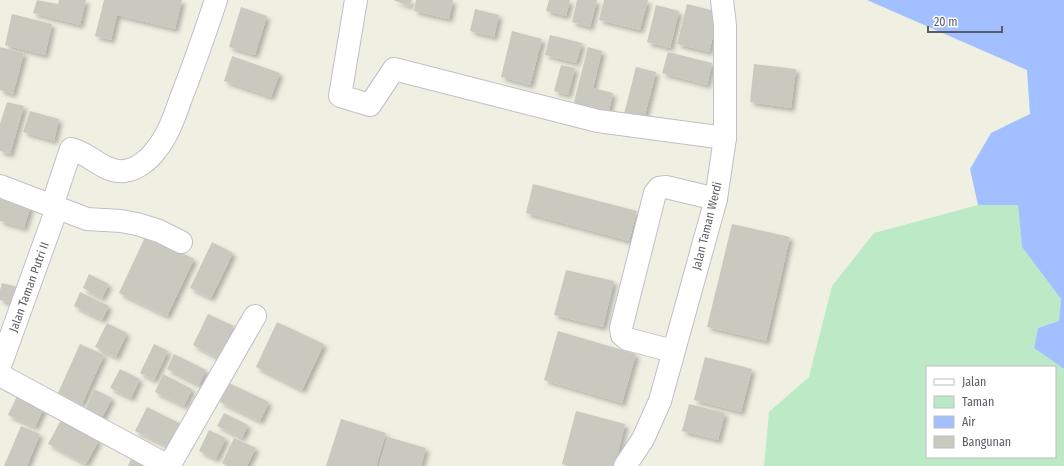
<svg xmlns="http://www.w3.org/2000/svg" width="1064" height="466" font-family="'Fira Sans Condensed',sans-serif">
<defs>
<filter id="shadow"><feDropShadow dx="3.5" dy="3.5" stdDeviation="2" flood-color="#0004"/></filter>
</defs>
<rect width="100%" height="100%" fill="#efefe2"/>
<!-- green -->
<path fill="#bceac7" fill-rule="evenodd" d="M978,205H1018L1022,247L1061,299L1059,322L1038,328L1034,348L1064,369V466H764L769,412L809,377L832,286L874,233ZM927,367H1055V457H927Z"/>
<!-- water -->
<path fill="#a2c0ff" d="M867,0H1064V369L1034,348L1038,328L1059,321L1061,299L1022,247L1018,205H978L970,169L991,133L1030,114L1027,70Z"/>
<!-- building -->
<g fill="#c9c9bf" filter="url(#shadow)">
<path d="M37,0L58,4L59,0H86L80,25L33,13Z"/>
<path d="M104,0H182L175,29L117,15L111,40L95,36Z"/>
<path d="M393,0H412L409,6Z"/>
<path d="M416,0H453L449,19L414,11Z"/>
<path d="M549,0H570L566,16L546,11Z"/>
<path d="M577,0H597L590,27L572,22Z"/>
<path d="M604,0H648L640,30L599,20Z"/>
<path d="M687,4L719,12L709,52L677,44Z"/>
<path d="M656,5L679,11L670,48L647,42Z"/>
<path d="M241,7L267,16L255,55L229,47Z"/>
<path d="M475,9L499,15L494,37L470,31Z"/>
<path d="M12,14L52,24L45,55L5,45Z"/>
<path d="M512,31L542,39L530,85L501,77Z"/>
<path d="M550,35L582,43L576,63L545,55Z"/>
<path d="M0,47L24,53L13,94L0,90Z"/>
<path d="M588,47L602,51L593,88L613,93L608,115L573,106Z"/>
<path d="M668,52L712,63L707,85L662,73Z"/>
<path d="M232,56L280,73L271,97L224,81Z"/>
<path d="M754,64L796,69L791,108L750,102Z"/>
<path d="M561,65L575,68L568,95L554,91Z"/>
<path d="M636,67L656,72L644,119L624,114Z"/>
<path d="M7,102L24,106L10,154L0,151V124Z"/>
<path d="M30,111L59,119L54,141L23,132Z"/>
<path d="M533,184L637,211L629,241L526,213Z"/>
<path d="M0,188L31,205L24,228L0,221Z"/>
<path d="M732,224L790,237L766,341L707,327Z"/>
<path d="M146,235L194,259L167,316L119,293Z"/>
<path d="M212,242L233,253L211,298L190,288Z"/>
<path d="M566,270L614,281L603,327L554,315Z"/>
<path d="M89,274L109,284L102,298L83,288Z"/>
<path d="M2,283L22,288L18,305L0,300V290Z"/>
<path d="M80,292L109,306L102,320L74,306Z"/>
<path d="M208,314L234,326L218,358L193,345Z"/>
<path d="M277,322L324,344L302,390L256,367Z"/>
<path d="M107,323L127,333L116,357L95,347Z"/>
<path d="M558,331L636,354L622,403L544,380Z"/>
<path d="M80,344L104,355L82,404L58,393Z"/>
<path d="M154,344L168,351L154,380L140,373Z"/>
<path d="M174,354L206,370L199,385L167,369Z"/>
<path d="M705,357L752,369L741,412L694,400Z"/>
<path d="M120,369L140,379L131,398L110,388Z"/>
<path d="M163,374L192,389L184,406L155,392Z"/>
<path d="M229,383L269,402L260,421L220,402Z"/>
<path d="M94,389L112,398L102,418L85,410Z"/>
<path d="M17,396L44,408L35,427L8,415Z"/>
<path d="M689,404L725,413L718,440L682,431Z"/>
<path d="M147,407L181,424L169,447L135,431Z"/>
<path d="M576,411L625,424L615,466H570L562,464Z"/>
<path d="M224,413L248,425L242,438L217,426Z"/>
<path d="M341,419L386,433L376,466H326Z"/>
<path d="M61,420L99,440L86,464L48,444Z"/>
<path d="M21,426L40,434L27,466H4Z"/>
<path d="M209,430L226,438L216,459L199,451Z"/>
<path d="M388,437L426,448L421,466H379Z"/>
<path d="M234,438L256,448L247,466H227L222,463Z"/>
<path d="M131,459L148,466H128Z"/>
</g>
<g fill="none" stroke-linecap="round" stroke-linejoin="round">
<defs>
<g id="minor">
<path d="M356,0L340,96L370,105L394,69L598,121L725,138"/>
<path d="M0,186L87,219L121,221L137,224L159,231L181,242"/>
<path d="M52,206L71,149C90,153 103,173 124,171C136,170 149,160 156,150C168,136 175,115 181,98C194,65 205,33 216,0"/>
<path d="M673,351L627,339L622,335L621,328L655,193L659,188L666,187L716,199"/>
<path d="M0,366L57,208"/>
<path d="M0,375L168,466"/>
<path d="M169,466L255,316"/>
<path d="M625,466L643,439L660,401L716,199L725,138V25L722,0"/>
</g>
</defs>
<!-- minor casing -->
<use href="#minor" stroke="#bfc0c7" stroke-width="24"/>
<!-- minor -->
<use href="#minor" stroke="#fff" stroke-width="22"/>
</g>
<g text-anchor="middle" stroke-width="3" stroke-linejoin="round" paint-order="stroke">
<!-- street labels -->
<g font-size="12" fill="#5a5c65" stroke="#fff">
<text transform="translate(707 226) rotate(-76)" y="4">Jalan Taman Werdi</text>
<text transform="translate(29 287) rotate(-70)" y="4">Jalan Taman Putri II</text>
</g>
</g>
<!-- legend -->
<rect x="926" y="366" width="130" height="92" fill="#ffffff" stroke="#bdbec1"/>
<rect x="934" y="379" width="20" height="6" fill="#ffffff" stroke="#bdbec1"/>
<text x="962" y="386" font-size="12" fill="#5a5c65">Jalan</text>
<rect x="934" y="396" width="20" height="12" fill="#bceac7" stroke="#bdbec1"/>
<text x="962" y="406" font-size="12" fill="#5a5c65">Taman</text>
<rect x="934" y="416" width="20" height="12" fill="#a2c0ff" stroke="#bdbec1"/>
<text x="962" y="426" font-size="12" fill="#5a5c65">Air</text>
<rect x="934" y="436" width="20" height="12" fill="#c9c9bf" stroke="#bdbec1"/>
<text x="962" y="446" font-size="12" fill="#5a5c65">Bangunan</text>
<!-- scale -->
<path d="M928 26v6h74v-6" fill="none" stroke="#5a5c65" stroke-width="2"/>
<text x="934" y="26" font-size="12" fill="#5a5c65" stroke="#ffffff" stroke-width="3" paint-order="stroke">20 m</text>
</svg>
